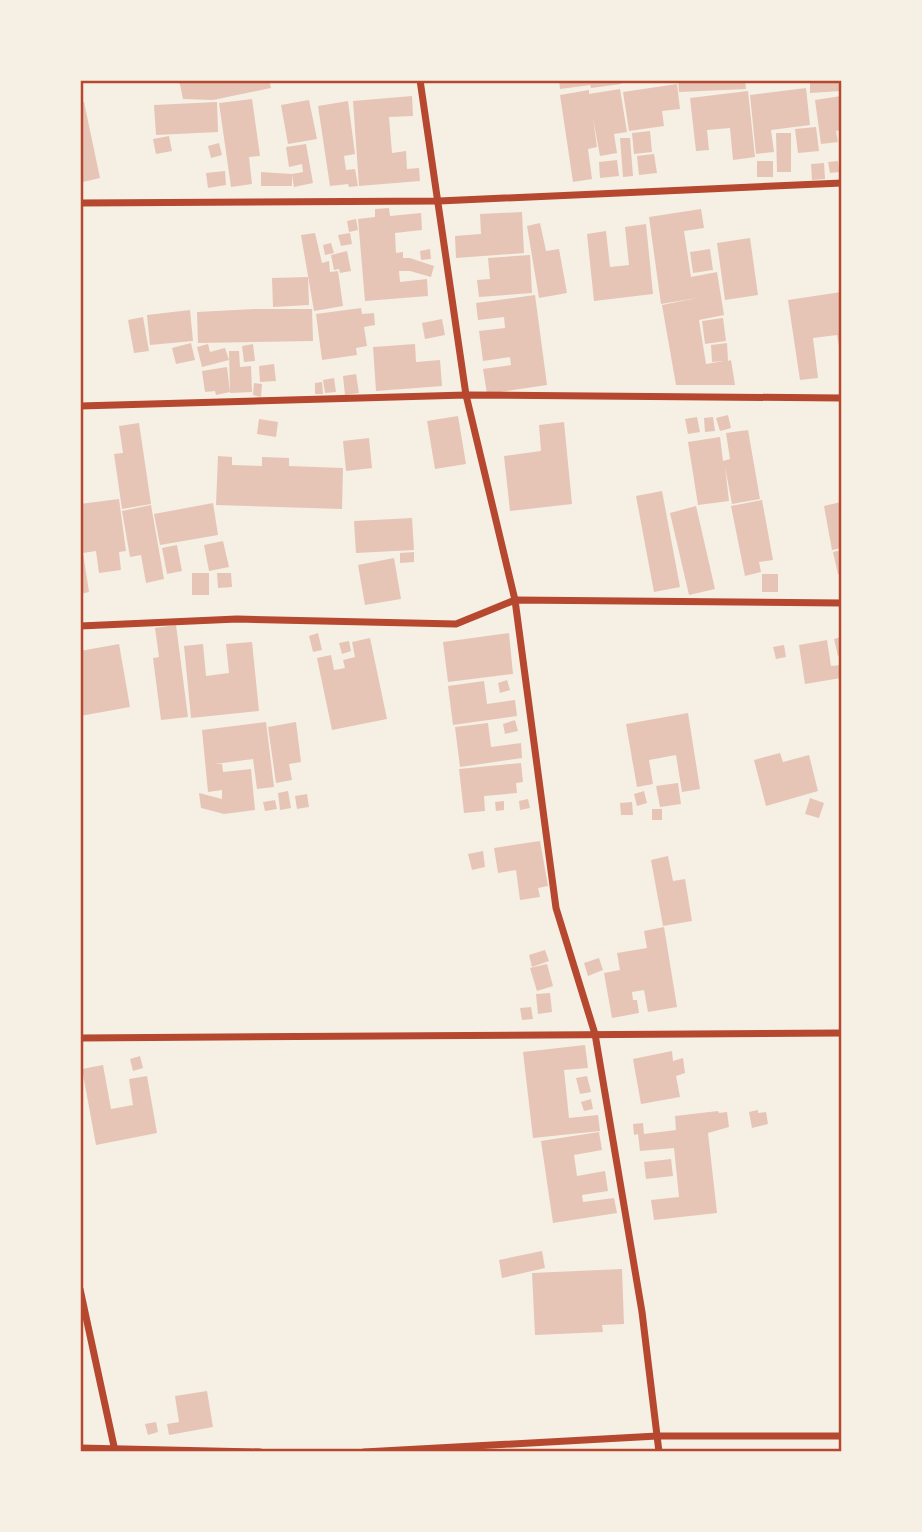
<svg xmlns="http://www.w3.org/2000/svg" width="922" height="1532" font-family="Signika,sans-serif">
<rect width="100%" height="100%" fill="#f6efe4"/>
<!-- building -->
<g fill="#e6c5b7">
<path d="M179,80H269L271,88L213,100L183,99Z"/>
<path d="M559,80H620L621,84L591,88L590,85L560,89Z"/>
<path d="M678,80H745L746,89L679,92Z"/>
<path d="M810,80H841V91L810,93Z"/>
<path d="M677,84L680,109L662,111L664,126L629,131L623,92Z"/>
<path d="M806,88L810,125L771,130L774,152L756,154L750,95Z"/>
<path d="M620,89L627,132L614,134L617,153L600,156L593,118L597,147L588,149L592,179L573,182L560,95L589,90V94Z"/>
<path d="M748,91L755,157L733,160L730,128L707,130L709,150L696,151L690,98Z"/>
<path d="M412,96L413,116L389,117L392,153L406,151L407,169L419,168L420,181L359,186L353,101Z"/>
<path d="M841,96V130L836,131L838,142L821,144L815,100Z"/>
<path d="M252,99L260,156L249,157L252,184L231,187L219,103Z"/>
<path d="M309,100L317,139L288,144L281,105Z"/>
<path d="M348,101L355,154L344,156L346,170L355,169L358,186L349,187L348,184L330,186L318,106Z"/>
<path d="M80,102H84L100,178L83,182L80,168Z"/>
<path d="M217,102L218,132L156,135L154,105Z"/>
<path d="M816,127L819,151L798,153L795,129Z"/>
<path d="M650,131L652,152L634,154L632,133Z"/>
<path d="M776,133H791V172H777Z"/>
<path d="M169,136L172,151L156,154L153,139Z"/>
<path d="M620,138H630L633,176L623,177Z"/>
<path d="M219,143L222,155L211,158L208,146Z"/>
<path d="M306,144L313,183L294,187L292,175V186H261V172L292,174L303,172L302,164L289,167L286,147Z"/>
<path d="M654,154L657,173L639,175L637,156Z"/>
<path d="M617,160L619,176L600,178L599,162Z"/>
<rect x="757" y="161" width="16" height="16"/>
<path d="M838,161L839,172L830,173L828,162Z"/>
<path d="M824,163L825,179L812,180L811,164Z"/>
<path d="M225,171L226,185L208,188L206,173Z"/>
<path d="M389,208L390,216L421,213L422,230L395,233L396,253L403,252V258H410L434,266L431,277L410,271H399L400,282L427,279L428,296L365,301L358,219L375,217V209Z"/>
<path d="M701,209L704,228L684,231L691,277L717,272L724,315L699,320L706,364L724,361L712,362L711,345L727,343L728,361L731,360L735,385H676L662,305L697,298L661,304L649,217Z"/>
<path d="M522,212L524,253L456,258L455,236L481,234L480,214Z"/>
<path d="M356,219L358,230L349,232L347,221Z"/>
<path d="M540,223L546,251L559,249L567,293L539,298L527,226Z"/>
<path d="M646,224L653,294L594,301L587,234L606,231L610,267L629,265L625,227Z"/>
<path d="M315,233L322,263L329,261L330,272L338,271L343,306L314,311L301,235Z"/>
<path d="M350,233L352,244L341,246L338,235Z"/>
<path d="M750,238L758,295L725,300L717,243Z"/>
<path d="M331,243L334,253L325,255L323,245Z"/>
<path d="M430,249L431,259L421,260L420,251Z"/>
<path d="M710,249L713,270L693,273L690,252Z"/>
<path d="M347,251L351,271L340,273L339,269L334,270L331,255Z"/>
<path d="M530,255L532,293L479,297L477,280L490,279L488,258Z"/>
<path d="M308,277L309,305L273,307L272,278Z"/>
<path d="M841,292V357L837,335L813,338L818,378L800,380L788,300Z"/>
<path d="M535,295L547,385L487,394L483,369L511,365L510,357L483,361L479,331L505,328L504,317L478,320L476,303Z"/>
<path d="M361,308L362,314L374,313L375,325L364,327L367,346L356,348L357,355L322,360L316,314Z"/>
<path d="M254,309H312L313,341L198,343L197,312Z"/>
<path d="M190,310L193,341L150,345L147,315Z"/>
<path d="M143,317L149,351L134,353L128,320Z"/>
<path d="M723,318L726,341L705,344L702,321Z"/>
<path d="M442,319L445,335L425,339L422,323Z"/>
<path d="M191,343L195,360L176,364L172,348Z"/>
<path d="M208,344L210,352L225,348L229,360L202,367L197,347Z"/>
<path d="M253,344L255,361L244,362L242,346Z"/>
<path d="M415,344L416,362L440,360L442,386L376,391L373,347Z"/>
<path d="M229,351H239L240,367L251,366L252,392L230,393Z"/>
<path d="M274,364L276,381L260,382L259,366Z"/>
<path d="M227,367L230,392L216,395L215,391L205,392L202,371Z"/>
<path d="M356,374L359,393L345,395L343,376Z"/>
<path d="M334,378L336,392L325,393L323,380Z"/>
<path d="M322,382L323,394H315V383Z"/>
<path d="M254,383L262,384L261,397L253,395Z"/>
<path d="M728,415L731,428L720,431L716,418Z"/>
<path d="M458,416L466,464L435,469L427,421Z"/>
<path d="M697,417L700,432L688,434L685,419Z"/>
<path d="M713,417L715,431L705,432L704,418Z"/>
<path d="M259,419L278,422L276,437L257,434Z"/>
<path d="M564,422L572,504L510,511L504,456L541,451L539,425Z"/>
<path d="M139,423L151,504L122,509L114,454L123,453L119,426Z"/>
<path d="M748,430L760,499L732,504L725,467L729,501L698,505L688,442L720,437L723,461L730,459L726,433Z"/>
<path d="M369,438L372,468L346,471L343,441Z"/>
<path d="M218,456L232,457V465L262,466V457L289,458V466L343,468L342,509L216,505Z"/>
<path d="M662,491L680,587L654,592L636,496Z"/>
<path d="M119,499L126,551L119,552L121,570L99,573L96,551L83,553L89,592L80,594V504Z"/>
<path d="M762,500L773,560L759,562L761,572L745,576L731,506Z"/>
<path d="M841,502V548L832,550L824,506Z"/>
<path d="M213,503L218,535L160,545L154,514Z"/>
<path d="M151,505L164,579L146,583L141,555L130,557L122,511Z"/>
<path d="M696,506L715,589L689,595L670,513Z"/>
<path d="M412,518L414,550L356,553L354,521Z"/>
<path d="M223,541L229,567L209,571L204,545Z"/>
<path d="M177,545L182,571L167,574L162,548Z"/>
<path d="M841,550V574H838L833,552Z"/>
<path d="M414,552V562L400,563V553Z"/>
<path d="M394,558L401,599L365,605L358,565Z"/>
<rect x="192" y="573" width="17" height="22"/>
<path d="M217,573H231L232,587L218,588Z"/>
<rect x="762" y="574" width="16" height="18"/>
<path d="M176,625L188,717L161,720L153,658L159,657L155,628Z"/>
<path d="M318,633L322,650L313,652L309,636Z"/>
<path d="M509,633L513,674L448,682L443,642Z"/>
<path d="M841,637V655L838,656L834,639Z"/>
<path d="M370,638L387,719L332,730L317,658L331,655L334,670L345,668L343,660L355,657L352,642Z"/>
<path d="M827,640L831,666L841,665V678L805,684L799,645Z"/>
<path d="M349,641L351,651L342,654L339,643Z"/>
<path d="M252,642L259,711L191,718L184,646L203,644L206,676L229,673L226,644Z"/>
<path d="M119,644L130,707L80,716V651Z"/>
<path d="M784,645L786,657L776,659L773,647Z"/>
<path d="M507,680L510,690L500,693L498,683Z"/>
<path d="M484,681L487,704L515,700L517,716L453,725L448,686Z"/>
<path d="M688,713L700,789L682,792L676,755L649,760L653,784L637,787L626,724Z"/>
<path d="M515,720L518,731L505,734L503,724Z"/>
<path d="M266,722L274,787L257,789L253,759L215,764H222L223,772L251,769L255,810L224,814L201,808L199,793L222,799V790L208,792L202,730Z"/>
<path d="M296,722L301,762L289,764L292,780L276,783L268,727Z"/>
<path d="M488,723L491,747L521,743L522,758L460,767L455,727Z"/>
<path d="M780,753L783,762L809,755L818,791L766,806L754,760Z"/>
<path d="M521,763L523,782L516,783L517,793L484,796L485,811L464,813L459,769Z"/>
<path d="M678,783L681,804L660,807L656,786Z"/>
<path d="M288,791L291,808L280,810L278,793Z"/>
<path d="M644,791L647,803L637,806L634,794Z"/>
<path d="M307,794L309,807L297,809L295,796Z"/>
<path d="M810,798L824,803L819,818L805,814Z"/>
<path d="M528,799L530,808L520,810L519,801Z"/>
<path d="M275,800L277,809L265,811L263,802Z"/>
<path d="M504,801V810L496,811L495,802Z"/>
<path d="M632,802L633,815H621L620,803Z"/>
<rect x="652" y="809" width="10" height="11"/>
<path d="M540,841L548,886L538,888L540,897L520,900L516,870L498,873L494,848Z"/>
<path d="M483,851L485,867L472,870L468,854Z"/>
<path d="M668,856L673,881L685,879L692,921L663,926L651,860Z"/>
<path d="M664,927L677,1007L648,1012L644,990L632,992L633,1000H637L639,1013L612,1018L604,973L620,970L617,953L647,948L644,931Z"/>
<path d="M545,950L549,961L532,967L529,955Z"/>
<path d="M599,958L603,970L588,976L584,963Z"/>
<path d="M547,964L553,986L537,991L530,968Z"/>
<path d="M550,993L552,1012L538,1014L536,994Z"/>
<path d="M531,1007L533,1019L522,1020L520,1008Z"/>
<path d="M585,1045L588,1068L564,1070L569,1118L598,1115L600,1131L533,1138L523,1052Z"/>
<path d="M672,1051L673,1061L683,1058L685,1073L676,1076L680,1097L641,1104L633,1059Z"/>
<path d="M140,1056L143,1068L133,1071L130,1059Z"/>
<path d="M103,1065L111,1109L133,1105L129,1079L147,1076L157,1133L96,1145L82,1069Z"/>
<path d="M587,1076L591,1092L580,1094L576,1078Z"/>
<path d="M591,1099L593,1109L584,1111L581,1102Z"/>
<path d="M758,1110V1113L766,1112L768,1124L752,1128L749,1112Z"/>
<path d="M718,1111L719,1113L727,1112L729,1127L708,1133L717,1213L654,1220L651,1200L679,1197L674,1148L640,1151L638,1134L634,1135L633,1124L643,1123L644,1134L676,1130L675,1116Z"/>
<path d="M599,1132L602,1150L574,1155L577,1176L605,1171L608,1191L582,1195L583,1202L614,1198L617,1213L553,1223L541,1141Z"/>
<path d="M671,1159L673,1176L646,1179L644,1162Z"/>
<path d="M542,1251L545,1268L502,1278L499,1260Z"/>
<path d="M622,1269L624,1324L602,1325L603,1332L535,1335L532,1273Z"/>
<path d="M207,1391L213,1427L169,1435L167,1424L179,1422L175,1396Z"/>
<path d="M156,1422L158,1432L148,1435L145,1424Z"/>
</g>
<g fill="none" stroke-linecap="round" stroke-linejoin="round">
<!-- minor -->
<g stroke="#b5482f" stroke-width="7">
<path d="M420,80L466,395L515,600L556,908L595,1034L642,1312L659,1452"/>
<path d="M80,203L439,201L842,183"/>
<path d="M80,406L466,395L842,398"/>
<path d="M80,626L237,619L456,624L515,600L842,603"/>
<path d="M80,1038L842,1033"/>
<path d="M80,1289L115,1451"/>
<path d="M80,1448L260,1452"/>
<path d="M364,1452L657,1436H842"/>
</g>
</g>
<!-- border -->
<rect width="922" height="1532" fill="none" stroke="#f6efe4" stroke-width="164"/>
<rect x="82" y="82" width="758" height="1368" fill="none" stroke="#b5482f" stroke-width="2.5"/>
</svg>
